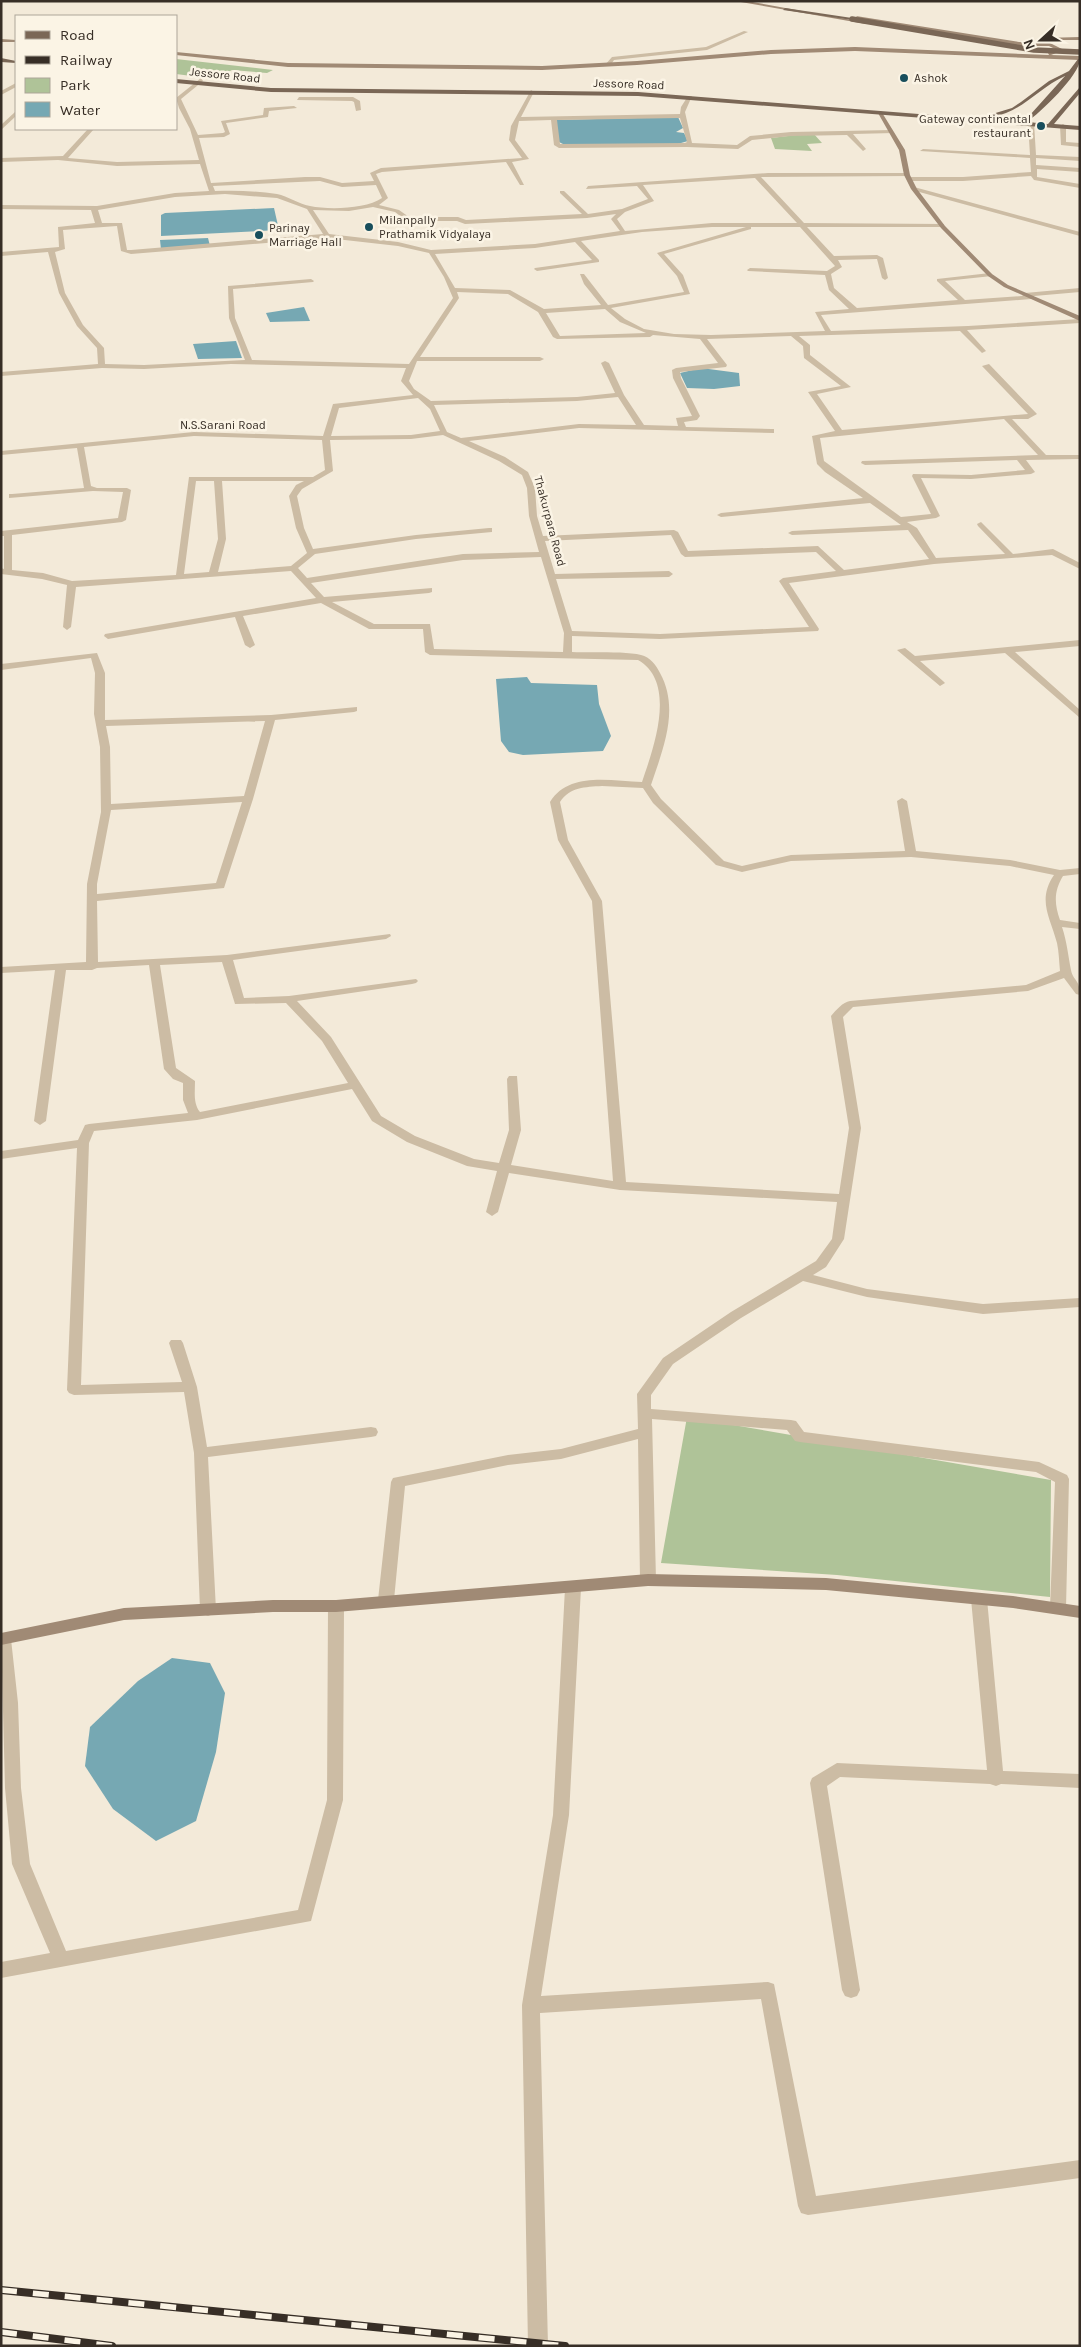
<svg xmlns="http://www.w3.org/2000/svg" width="1081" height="2347" font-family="Karla,sans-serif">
<rect width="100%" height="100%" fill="#f3ead9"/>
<!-- green -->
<g fill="#afc398">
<path d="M176,59L273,70L267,73L232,70L215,79L176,74Z"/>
<path d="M813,133L822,143L807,144L812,151L775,149L771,138Z"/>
<path d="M687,1417L1051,1480L1050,1597L837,1575L661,1563Z"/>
</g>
<!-- water -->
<g fill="#76a8b3">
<path d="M678,117L683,128L676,132L684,133L688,141L674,145L563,144L559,142L556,120Z"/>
<path d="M274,208L279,230L161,236V215L165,213Z"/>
<path d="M208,238L210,246L161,249L160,240Z"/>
<path d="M304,307L310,321L270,322L266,313Z"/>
<path d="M236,341L242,358L198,359L193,344Z"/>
<path d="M701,368L739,373L740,386L714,389L687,388L680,373Z"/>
<path d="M527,677L531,683L597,685L599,704L611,736L603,751L523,755L509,752L501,741L496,679Z"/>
<path d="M172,1658L210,1663L225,1693L216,1752L196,1821L156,1841L113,1809L85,1766L90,1727L138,1681Z"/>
</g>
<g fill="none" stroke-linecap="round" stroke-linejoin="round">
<!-- street -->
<g fill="#ccbca4" fill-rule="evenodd">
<path d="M744,31L748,32L707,50L614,60L610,66L605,65L612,57L706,47Z"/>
<path d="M201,78L203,81L181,99L198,135L223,133L225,132L221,121L263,115L264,108L294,106L297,108L269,111L268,117L226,123L230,134L224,137L199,138L211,183L305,177H320L342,183L374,181L370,173L381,168L522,158L509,140L511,126L531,90L534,92L521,117L680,114L681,107L688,96H692L685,112L692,143L737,145L750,136L791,132L892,130L894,133L853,134L866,149L863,151L847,135L791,136L752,140L738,149L687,147L559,148L554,145L551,120L519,121L515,140L529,159L512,162L524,185H520L506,162L382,172L376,174L388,198L379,205L399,210L409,217H458L466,220L582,214L560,193V191H564L588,214L622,209L648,199L637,186L586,189L588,186L768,173H907L909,176L761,177L804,223L944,224L942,227H807L834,256L877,255L883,258L888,278L885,280L882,278L877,259L838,260L842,267L831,274L834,288L857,308L958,300L937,281V279L990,273L992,274V276L945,281L965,300L1022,296L1025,293L1080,288V292L1034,296L1031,299L821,315L831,331L968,326L1080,319V323L967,330L986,351L982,353L960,331L799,336L810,345V355L851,387L817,394L842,430L1028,414L982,366L989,364L1037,414L1028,419H1012L1046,455H1080V459L1026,460L1035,472L1031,474L971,479L921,478L940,516L936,518L907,522L917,528L936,558L1005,554L978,526L977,524L981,522L1013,554L1053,549L1080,563V569L1052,555L934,564L789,583L819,629L818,631L660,639L572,636V652C590,653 625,651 641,655C650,657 656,665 660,673C680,709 663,749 651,785L661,799L724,861L742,866L791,855L905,851L897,801L902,798L907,801L916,851L1010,860L1060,870L1080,868V874L1063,876C1054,891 1054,903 1060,920L1080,923V929L1062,927C1067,942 1068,955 1071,970C1073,981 1080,979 1080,995L1076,994L1064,978L1028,991L853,1007L843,1017L861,1128L844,1239L826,1267L813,1275L867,1289L983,1304L1080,1298V1307L983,1314L867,1297L803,1281L741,1318L673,1364L651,1395V1409L791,1420L796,1421L804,1432L1039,1462L1067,1475L1069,1479L1066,1608L1063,1612L1058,1614L1053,1612L1050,1608L1055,1482L1036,1472L800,1442L795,1441L787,1430L652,1419L656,1580L653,1584L648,1586L643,1584L640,1580L638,1439L561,1459L508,1465L405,1486L394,1600L391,1604L386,1606L381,1604L378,1600L391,1482L393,1478L508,1455L561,1449L638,1429L637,1394L663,1358L731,1312L816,1261L832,1239L837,1202L620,1190L509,1173L498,1212L492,1216L486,1212L497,1171L467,1166L407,1142L372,1121L352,1089L197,1120L94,1131L89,1143L81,1385L182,1382L169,1343L171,1340H181L183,1343L197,1387L207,1447L371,1427L376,1428L378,1432L376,1436L371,1437L208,1457L216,1610L213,1614L208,1616L203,1614L200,1610L194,1453L184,1392L74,1395L69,1393L67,1390L77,1148L1,1159V1151L78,1140L85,1125L89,1124L188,1113L183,1100V1083L173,1079L164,1069L149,965L97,968L92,970H66L46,1121L40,1125L34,1121L55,970L1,973V967L86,962L87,884L101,812L100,747L94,714L95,673L91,658L1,670V664L97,653L105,673V720L271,715L357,707V711L354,712L275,720L253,799L224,888L97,901L98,962L227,955L390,934L391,936L386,939L233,960L244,998L289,996L416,979L418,981L416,983L412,984L297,1001L331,1037L381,1116L415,1136L474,1159L499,1163L509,1130L507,1079L509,1076H517L521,1130L511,1165L613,1181L592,901L558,840L550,802C569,771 611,781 642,782C653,749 678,683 638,660L430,655L425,652L423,629H369L321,603L243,616L255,645L250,648L245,645L235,617L108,639L104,636L105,634L316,598L291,571L76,587L71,627L67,630L63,627L67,585L42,579L1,574V568L4,569V536H1V531L118,518L123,492L93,491L9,498V494H12L84,488L77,448L1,455V451L194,432L323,436L333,404L413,395L401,381L406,368L231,364L144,369L102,368L1,376V372L98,364L97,348L77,326L59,293L48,252L1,256V252L59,247L58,227L95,223L91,210L1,209V205L97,206L175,193L209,191L200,164L117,166L58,160L1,162V158L63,156L88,129H94L68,158L117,162L199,160L190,129L179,108L176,98ZM680,118L687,142L685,143L560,144L557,120ZM755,178L797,223H712L625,231L617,219L625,212L654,201L643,185ZM320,181L342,187L376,185L382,198C366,209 329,210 310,206C298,204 288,196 277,194C257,191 235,190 215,191L213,186ZM225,194L277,198L307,209L323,234L131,250H127L122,223H102L98,210L175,197ZM373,207L395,212L407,221H457L465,224L587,218L616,214L611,219L620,231L535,244L431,250L398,242L329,234L313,210L349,211ZM117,226L121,251L131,254L327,238L398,246L429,253L444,277L453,298L409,364L252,360L235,318L233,289L313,282L314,281L311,279L228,286L229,318L245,360L144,365L105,364L104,348L83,325L65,293L55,252L65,249L63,230ZM712,227H746L657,253L677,276L684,292L608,305L584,274H580L584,284L601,305L544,309L510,290L455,288L435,254L535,248L575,242L592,260L535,268L534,269L537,271L599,262V260L581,241L642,232ZM751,227H800L835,266L827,271L750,268L747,270L748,271L825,275L829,290L849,309L815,312L825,331L711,335L674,334L644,329L625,319L611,308L690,294L683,275L664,254L751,229ZM457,292L508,294L538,312L553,337L557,339L650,337L653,335L700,339L718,363L676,368L672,370L673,378L692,416L676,418L678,426L644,425L624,395L609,363L605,361L601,363L615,393L577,397L431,401L414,389L409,381L417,361H540L544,359L540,357H420L459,298ZM605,309L620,322L646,333L560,336L546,313ZM791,336L803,346L804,358L841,386L808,392L835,431L812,436L817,464L825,472L863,498L721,513L717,515L721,517L870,503L901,525L792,531L788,533L792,535L908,530L929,559L844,570L818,546L688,551L678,532L674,530L543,536L537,516L535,488L528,472L505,457L469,441L579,428L774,433V429H771L686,427L684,422L697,420L700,416L681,378L680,372L726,367L727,365L707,339ZM618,397L636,425L579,424L461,438L447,432L434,405L577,401ZM418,398L430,409L440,431L411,435L331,436L339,408ZM1004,419L1038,455L862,461L861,463L865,465L1017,460L1025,470L971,475L913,474L912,476L931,514L901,517L824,461L820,438ZM443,435L499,461L522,475L527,488L529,516L539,552L463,554L307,578L298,568L315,554L416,539L492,532V528H489L416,535L313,549L304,528L297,496L302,489L333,471L330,440L411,439ZM194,436L322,440L325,470L313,477H189L176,575L72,581L43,573L12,570V535L122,522L126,520L131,490L127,488H97L91,486L84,447ZM196,481H214L218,539L209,572L184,574ZM222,481H304L296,485L289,496L296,528L307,553L291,566L218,572L226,539ZM671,535L681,554L685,557L816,552L836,571L783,578L779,581L809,627L660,634L572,631L556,579L669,577L673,574L669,571L555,574L545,541ZM541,557L564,633L563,652L434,649L430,624H374L332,602L429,593L432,592V588L324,597L311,583L463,560ZM265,721L244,796L111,804L110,747L106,726ZM602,786L643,788L653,803L716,865L742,872L791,861L911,857L1010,866L1054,875C1037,900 1050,917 1057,943C1059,952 1059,962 1060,971L1026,985L850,1001C843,1002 836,1010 831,1016L849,1128L839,1194L626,1182L602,901L568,840L560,802C570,787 585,787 602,786ZM242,802L216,883L97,894V884L111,810ZM222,962L235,1004L286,1003L322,1041L348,1083L200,1112C193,1103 195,1092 195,1081L176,1068L160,965Z"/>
<path d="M16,83V87L1,95V91Z"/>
<path d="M299,97H353L360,101L361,110L356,111L354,102L352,101L297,100Z"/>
<path d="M15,112L16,116L1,130V125Z"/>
<path d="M1031,121L1034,123L1036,155L1080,157V161L1036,158V165L1080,168V172L1037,169V177L1080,184V188L1034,180L1031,176L963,181H910L907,179L910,177H963L1031,172L1030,158L920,151L923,149L1030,155L1028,123Z"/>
<path d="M1063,124L1066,126V142L1080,143V147L1061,145L1060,126Z"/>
<path d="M914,187L1080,232V236L912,190Z"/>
<path d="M1080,640V646L1015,652L1080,710V718L1005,653L920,661L943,681L945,683L940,686L897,650L905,648L915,656Z"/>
<path d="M573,1582L578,1584L581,1588L569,1815L541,1996L768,1982L774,1984L816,2196L1080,2160V2178L808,2215L801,2213L798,2206L761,1999L540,2013L548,2346H528L522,2005L553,1815L565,1588L568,1584Z"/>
<path d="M979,1593L984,1595L987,1599L1003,1771L1080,1774V1788L1001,1784L996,1786L990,1784L840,1777L827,1786L860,1990L857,1996L851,1998L845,1996L842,1990L810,1783L812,1778L837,1763L987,1770L971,1599L974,1595Z"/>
<path d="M336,1600L341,1602L344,1606L343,1800L311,1921L1,1978V1962L50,1953L12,1864L5,1788L1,1633L9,1635L11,1639L18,1703L21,1788L30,1864L66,1951L298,1910L327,1800L328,1606L331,1602Z"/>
</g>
<!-- secondary -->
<g fill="#a08a75" fill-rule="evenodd">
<path d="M735,1H747L868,23L866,24Z"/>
<path d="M856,16L1019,42L1050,43L1064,50L1051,55L1080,56V60L855,51L771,54L637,65L542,70L288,67L176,55V52L288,63L542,66L637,61L771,50L855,47L1049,55L1048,53L1057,50L1049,46H1019L858,18Z"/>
<path d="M1080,37V40H1041L1044,38Z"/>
<path d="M1,39L16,40V42H1Z"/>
<path d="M881,111L905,150L910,175L917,189L945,226L992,274L1008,285L1080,316V321L1004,287L988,276L941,228L911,189L904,175L899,150L878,113Z"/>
<path d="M648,1574L826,1578L1013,1596L1080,1606V1618L1013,1608L826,1590L648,1586L336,1612H273L124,1620L1,1645V1633L124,1608L273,1600H336Z"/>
</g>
<!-- primary -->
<g fill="#7a6756" fill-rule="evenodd">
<path d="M785,8L852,18L854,19L852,20L783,10Z"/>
<path d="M1,58L16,61V63L1,62Z"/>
<path d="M1078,59H1080C1080,75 1040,113 1027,122L1048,124L1080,87V93L1054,124L1080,126V130L638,96L271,92L176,83V79L271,88L638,92L1020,122L1030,115L1065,76C1038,88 1024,111 992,117L989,115L1012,108L1021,102L1049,81L1069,71Z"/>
</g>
<defs>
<g id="rail">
<path d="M1,2290L565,2346"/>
<path d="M1,2332L112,2346"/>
</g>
</defs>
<!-- rail casing -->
<use href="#rail" stroke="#372e26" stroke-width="8"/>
<!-- rail -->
<use href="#rail" stroke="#fbf4e5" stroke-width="5.5" stroke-dasharray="16" stroke-linecap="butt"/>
<!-- primary-bridge -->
<path stroke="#7a6756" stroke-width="5.5" d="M852,19L1034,50L1080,52"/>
</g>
<!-- markers -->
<g fill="#184e5c" stroke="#fbf4e5" stroke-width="2">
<circle cx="904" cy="78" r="5"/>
<circle cx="1041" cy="126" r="5"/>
<circle cx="369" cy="227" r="5"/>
<circle cx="259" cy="235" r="5"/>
</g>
<g text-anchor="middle" stroke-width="5" stroke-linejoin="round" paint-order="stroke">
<!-- far-street labels -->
<g font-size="12" fill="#372e26" stroke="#fbf4e5">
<text transform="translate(225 75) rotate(6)" y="4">Jessore Road</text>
<text transform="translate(629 84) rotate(2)" y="4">Jessore Road</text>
<text x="223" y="429">N.S.Sarani Road</text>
<text transform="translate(550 521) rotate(75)" y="4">Thakurpara Road</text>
</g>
<!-- far-poi labels -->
<g font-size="12" fill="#372e26" stroke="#fbf4e5" text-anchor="start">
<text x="914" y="82">Ashok</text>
<text x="1031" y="123" text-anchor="end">Gateway continental<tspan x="1031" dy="14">restaurant</tspan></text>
<text x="379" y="224">Milanpally<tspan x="379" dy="14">Prathamik Vidyalaya</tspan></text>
<text x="269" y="232">Parinay<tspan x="269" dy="14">Marriage Hall</tspan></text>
</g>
</g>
<!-- border -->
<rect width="1081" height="2347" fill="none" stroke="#372e26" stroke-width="5"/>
<!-- legend -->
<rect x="15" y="15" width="162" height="115" fill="#fbf4e5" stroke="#ada599"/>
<rect x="25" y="31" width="25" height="8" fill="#7a6756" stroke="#ada599"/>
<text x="60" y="40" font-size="15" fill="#372e26">Road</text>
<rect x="25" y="56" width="25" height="8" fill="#372e26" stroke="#ada599"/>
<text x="60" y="65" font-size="15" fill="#372e26">Railway</text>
<rect x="25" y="78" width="25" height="15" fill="#afc398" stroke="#ada599"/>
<text x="60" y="90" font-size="15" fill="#372e26">Park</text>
<rect x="25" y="102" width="25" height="15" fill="#76a8b3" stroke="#ada599"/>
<text x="60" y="115" font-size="15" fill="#372e26">Water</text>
<!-- north arrow -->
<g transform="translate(1041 40) rotate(249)" stroke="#fbf4e5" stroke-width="4" paint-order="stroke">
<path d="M0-4L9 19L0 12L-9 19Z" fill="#372e26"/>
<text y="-8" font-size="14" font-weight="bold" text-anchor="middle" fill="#372e26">N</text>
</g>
</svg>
